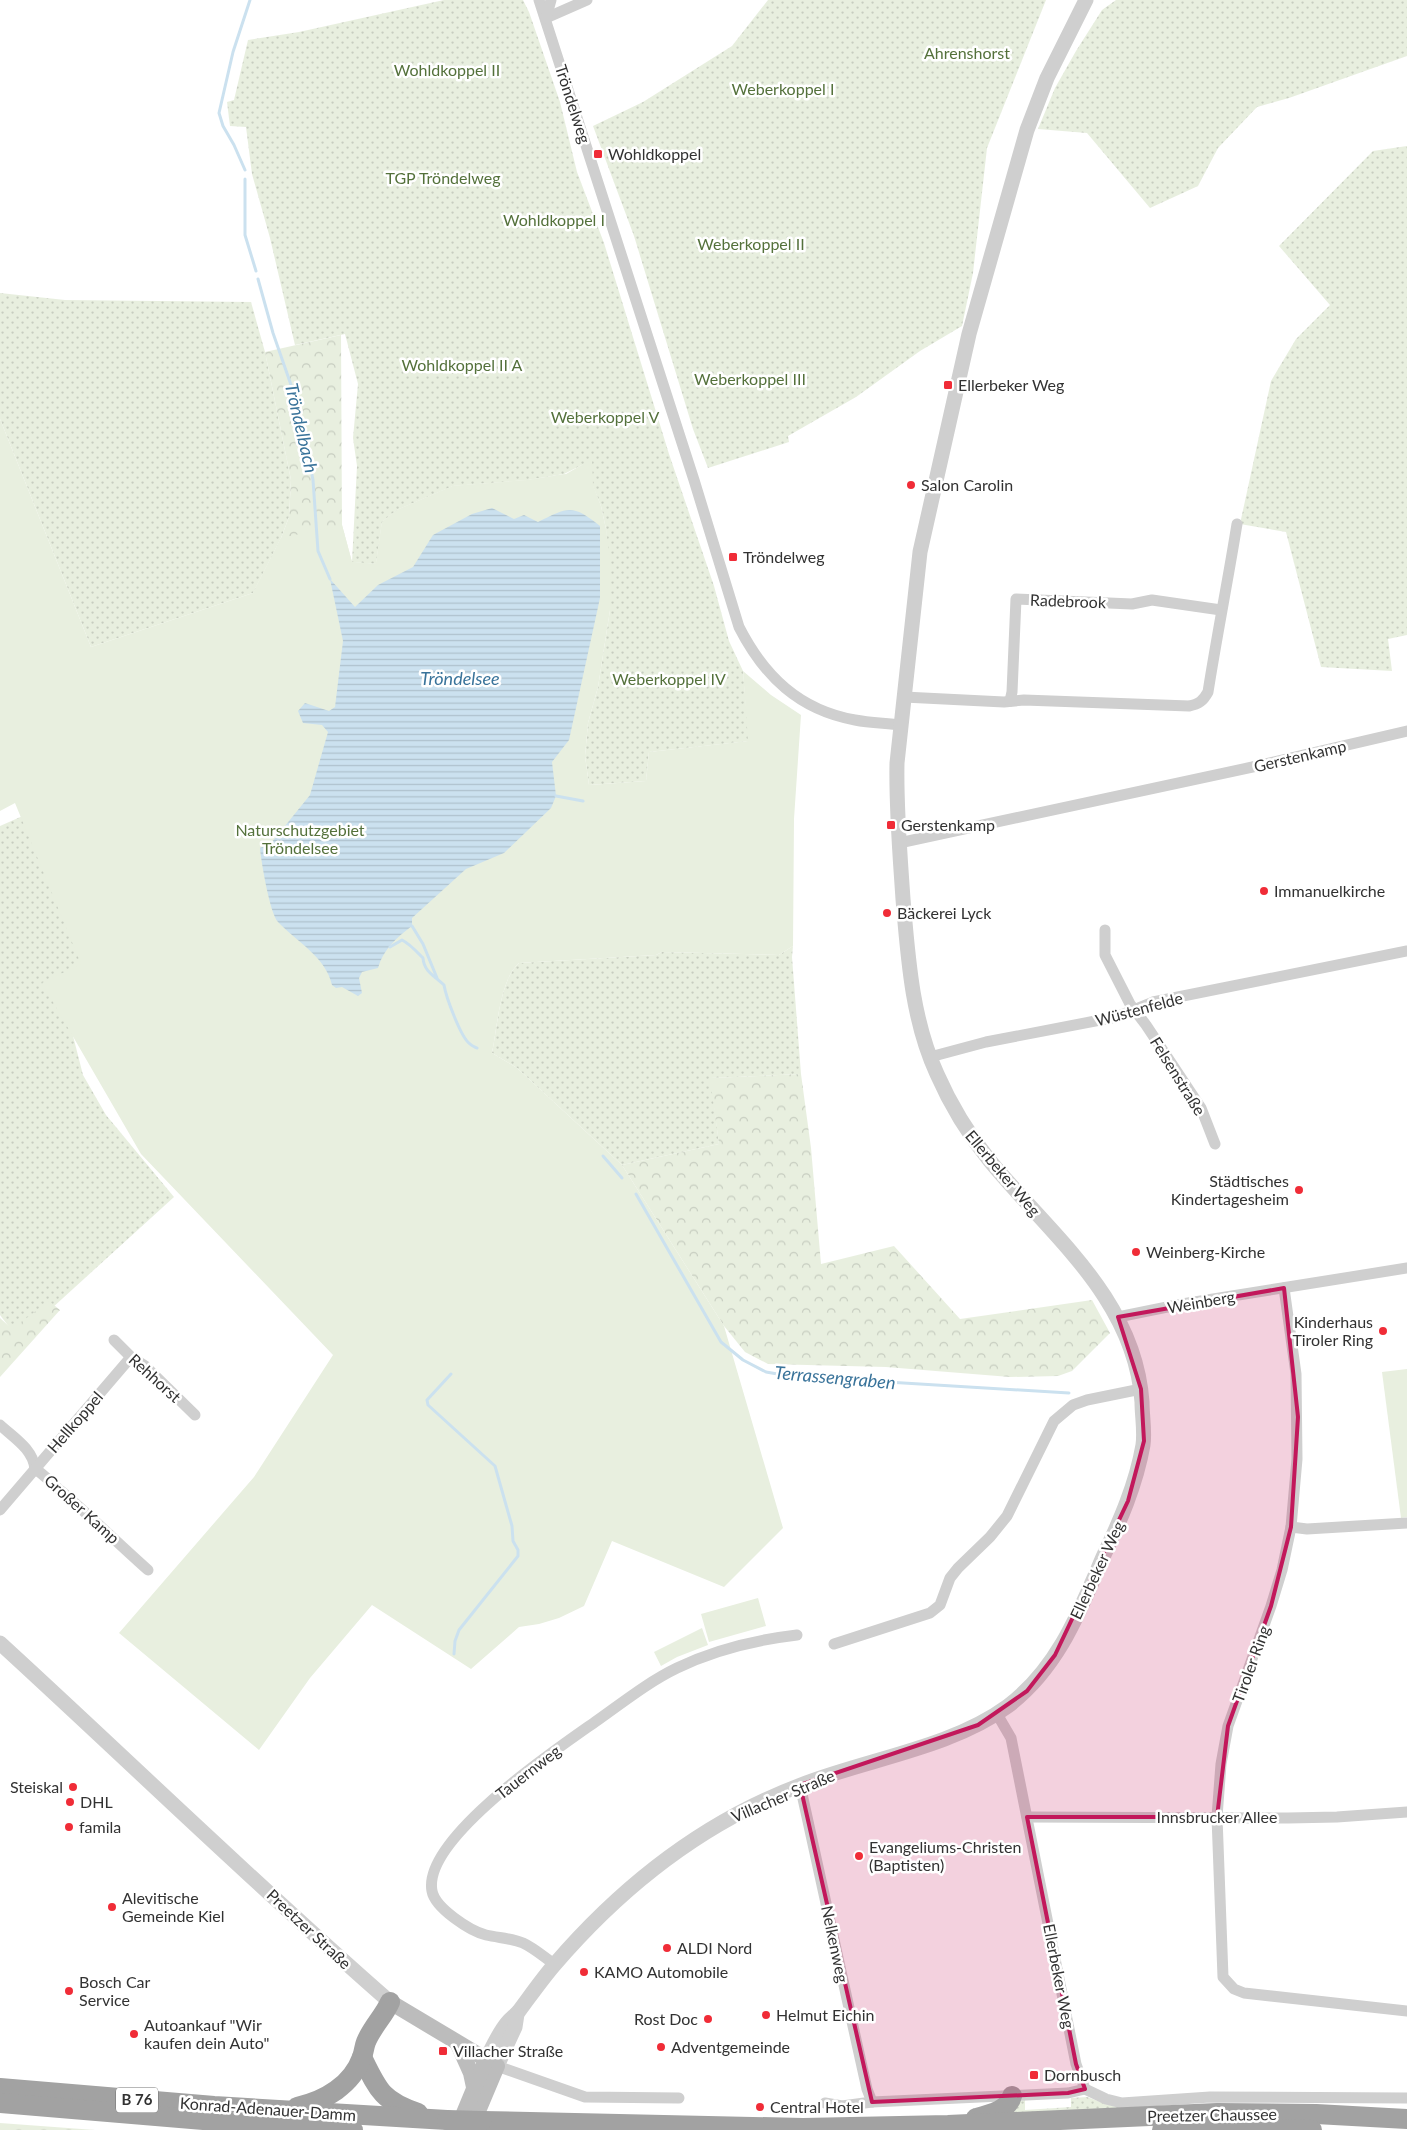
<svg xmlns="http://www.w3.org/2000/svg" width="1407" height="2130" font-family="Lato,sans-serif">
<defs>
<pattern id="grass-dots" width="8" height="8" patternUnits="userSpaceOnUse" patternTransform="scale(1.25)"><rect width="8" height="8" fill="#e8efdf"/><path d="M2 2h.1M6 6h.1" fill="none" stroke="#c7cdc0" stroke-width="1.8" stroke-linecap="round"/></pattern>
<pattern id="forest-crowns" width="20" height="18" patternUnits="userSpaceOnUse" patternTransform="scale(1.25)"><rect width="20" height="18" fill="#e8efdf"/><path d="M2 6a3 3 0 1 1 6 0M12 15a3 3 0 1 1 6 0" fill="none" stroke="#c7cdc0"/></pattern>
<pattern id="water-rules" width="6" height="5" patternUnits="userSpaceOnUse" patternTransform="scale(1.25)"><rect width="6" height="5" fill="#cbe1ef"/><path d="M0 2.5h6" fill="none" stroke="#afc2cd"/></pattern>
</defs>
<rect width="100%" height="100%" fill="#fff"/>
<!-- grass -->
<g fill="url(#grass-dots)">
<path d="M444,0H523L529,12L560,102L577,172L604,243L669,454L714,586L729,641L743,671L749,741L649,752L646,781L589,785L585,756L588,723L598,687L610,610L606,529L601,506L584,464L564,474L528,480L453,486L397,510L382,522L376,564L352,562L357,466L353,438L358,384L345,334L295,345L270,238L252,174L246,127L230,126L227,102L234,100L248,40L299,32Z"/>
<path d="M768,0H1046L987,148L973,273L962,326L920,351L856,397L788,436L789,442L708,468L693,429L634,236L593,126L643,102L732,46Z"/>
<path d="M1116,0H1407V56L1289,98L1257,107L1218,148L1198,186L1150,208L1087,133L1038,129L1055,88L1076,51L1102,10Z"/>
<path d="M1407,146V635L1388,639L1392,671L1321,667L1286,532L1240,524L1271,381L1296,339L1330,305L1279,246L1373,151Z"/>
<path d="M0,293L65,300L251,302L265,352L291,480L289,517L281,538L253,593L91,647L0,419Z"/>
<path d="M34,811L114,963L59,981L83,1075L106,1115L174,1197L18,1339L0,1315V826Z"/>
<path d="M793,946L792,957L801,1074L711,1078L719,1144L622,1165L517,1068L492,1053C497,1029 500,979 519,963L656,955L662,952L779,955Z"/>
<path d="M1087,2097L1106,2104L1125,2108L999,2114L1020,2101L1025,2100V2110L1071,2107V2098Z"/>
</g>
<!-- forest -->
<g fill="url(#forest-crowns)">
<path d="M341,335L342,525L352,562L376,564L382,522L397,510L453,486L528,480L566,474L172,687L253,593L281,538L289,517L291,480L265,352Z"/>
<path d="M801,1074L811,1148L821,1264L894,1246L960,1319L1092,1300L1110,1333L1072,1371L1058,1376L1010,1377L886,1367L768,1364L745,1352L724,1326L622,1165L719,1144L710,1078Z"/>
<path d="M49,1301L60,1310L0,1377V1318L12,1329Z"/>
<path d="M0,2123L95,2130H0Z"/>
</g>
<!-- park -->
<g fill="#e8efdf">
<path d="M0,419L91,647L253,593L281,538L342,525L352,562L376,564L382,522L397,510L453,486L528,480L566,474L592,459L593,485L601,506L606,529L611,567L610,610L598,687L588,723L585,756L589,785L646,781L649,752L748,741L743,671L771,695L801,715L794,819L793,946L779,955L662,952L656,955L519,963C500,979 497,1029 492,1053L517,1068L622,1165L724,1326L783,1528L724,1587L612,1541L584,1606L559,1618L539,1624L519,1627L471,1669L372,1605L310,1678L259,1750L119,1633L254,1477L333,1355L141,1154L42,983L81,964L15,803L0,811Z"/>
<path d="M1407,1369V1517L1401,1518L1382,1372Z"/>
<path d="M758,1598L766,1626L709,1642L701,1614Z"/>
<path d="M702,1628L708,1645L677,1657L661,1666L654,1652Z"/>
</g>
<!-- water -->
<path fill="url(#water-rules)" d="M492,508L514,519L524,515L538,522C569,507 572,504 600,526V598L569,740L552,762L556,796L551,808L504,853L466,869L412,918V926C396,938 383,950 378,968L362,972L359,978L362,993L358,996L342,987L336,988L332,985C326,957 296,941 278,922C270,914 261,861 260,848L272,842L310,795L328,732L322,725L303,723L298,711L305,703L329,711L335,707L343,641L330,579L355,607L378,585L413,567L433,535L472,514Z"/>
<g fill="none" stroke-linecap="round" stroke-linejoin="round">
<!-- stream -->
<g stroke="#cbe1ef" stroke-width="3">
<path d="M245,170L234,145L223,126L219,113L233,52L250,0"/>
<path d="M245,179V235L256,271"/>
<path d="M258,279L273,333L299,408L313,480L318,551L330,579"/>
<path d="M556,796L583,801"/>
<path d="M412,926L423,944L437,978"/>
<path d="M390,947L402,940C410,944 417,952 423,958C424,972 435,976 444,985C446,997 461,1038 470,1044C472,1046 475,1047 477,1048"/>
<path d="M603,1156L622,1178"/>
<path d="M636,1194L721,1342L743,1360L766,1372L789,1376L1069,1393"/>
<path d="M451,1374L427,1400L428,1405L495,1466L512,1526L513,1541L518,1550V1556L459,1630L455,1641L454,1654"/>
</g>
<!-- minor -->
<g stroke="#cfcfcf" stroke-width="11">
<path d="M539,0L694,480L739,627C764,676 799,710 855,720C870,723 886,723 901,725"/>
<path d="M546,18L587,0"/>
<path d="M546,18L551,0"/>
<path d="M904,697L1004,702L1024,700L1189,706C1199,704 1203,701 1208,692C1217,635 1228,580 1237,524"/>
<path d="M1010,701L1012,692L1016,599L1132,604L1152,600L1221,610"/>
<path d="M899,843L1257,766L1407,731"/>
<path d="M1105,930V955L1130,1004L1146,1025L1201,1108L1215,1144"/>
<path d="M930,1057L986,1042L1116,1017L1153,1002L1407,951"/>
<path d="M1284,1288L1296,1374L1297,1459L1291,1527L1282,1570L1271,1606L1228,1726L1221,1764L1217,1817L1223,1977L1234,1989L1244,1993L1407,2011"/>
<path d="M1118,1317L1182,1304L1407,1268"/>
<path d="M114,1340L131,1357L145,1366L195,1415"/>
<path d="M0,1425C14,1438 33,1449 35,1469"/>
<path d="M35,1469C45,1475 52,1484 61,1491C91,1517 119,1544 148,1570"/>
<path d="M0,1510L131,1357"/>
<path d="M1291,1527L1307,1529L1407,1523"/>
<path d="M834,1644L930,1613L940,1605L950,1578L958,1568L990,1537L1007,1516L1054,1421L1073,1405L1087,1400L1141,1389"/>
<path d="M997,1714L1011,1738L1076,2064L1085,2089"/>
<path d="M800,1785L853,2026L867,2089L872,2102"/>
<path d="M1027,1817L1288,1818L1337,1817L1407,1812"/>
<path d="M554,1964C544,1957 534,1948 523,1943C511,1938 499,1938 486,1935C470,1931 435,1908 432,1891C422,1839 557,1749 595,1722C622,1703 648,1682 677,1668C716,1649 755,1640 797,1635"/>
<path d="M497,2066L585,2097L679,2098"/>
<path d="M825,2103L842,2106L872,2102L1068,2093L1085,2089L1106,2099L1122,2103L1210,2097L1407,2098"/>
</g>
<!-- tertiary -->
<g stroke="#cfcfcf" stroke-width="15">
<path d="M0,1643C130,1762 257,1886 390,2002"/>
<path d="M486,2060C492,2048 498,2034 507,2023C510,2019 515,2016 519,2011C531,1995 542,1979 555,1964C623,1885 703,1822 801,1785C867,1759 951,1748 1008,1706C1058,1668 1079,1613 1103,1557C1120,1521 1136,1485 1143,1445C1145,1431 1142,1416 1142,1402C1135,1299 1051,1235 990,1161C969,1135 951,1106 937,1074C912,1020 908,958 903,899C900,854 896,808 897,763L920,552L969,334L1027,130L1047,78L1086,0"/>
<path d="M497,2066L515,2027L517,2014"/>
</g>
<!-- secondary -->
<g stroke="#bcbcbc" stroke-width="16">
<path d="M390,2002L497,2066L470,2130"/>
<path d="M458,2044L471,2073L474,2087"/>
<path d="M457,2130L486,2060"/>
</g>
<!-- trunk -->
<g stroke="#a2a2a2" stroke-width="20">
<path d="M362,2057C378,2090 382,2101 418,2113"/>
<path d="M0,2088L214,2106L447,2120"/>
<path d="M0,2103L239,2123L353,2130"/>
<path d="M297,2107C325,2101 352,2085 362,2057C364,2052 364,2047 366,2042C372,2027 384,2016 390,2002"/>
<path d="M976,2118C988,2115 1009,2110 1012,2096"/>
<path d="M482,2121L803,2128L948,2125L1217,2113L1316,2114L1407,2119"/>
<path d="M1162,2130L1250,2129L1312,2130"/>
</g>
<!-- trunk-bridge -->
<path stroke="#a2a2a2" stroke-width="20" d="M447,2120L482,2121"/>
</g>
<!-- marked area -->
<path fill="#c2185b" fill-opacity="0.2" stroke="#c2185b" stroke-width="4" stroke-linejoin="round" d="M1284,1288L1298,1417L1291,1527L1271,1606L1228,1726L1217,1817H1027L1076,2064L1085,2089L1068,2093L872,2102L800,1785L978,1725L1027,1691L1055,1655L1128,1501L1144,1441L1141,1389L1118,1317Z"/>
<!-- markers -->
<g fill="#f02c37" stroke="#fff" stroke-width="2">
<rect x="593" y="149" width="10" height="10" rx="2.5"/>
<rect x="943" y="380" width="10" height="10" rx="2.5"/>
<circle cx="911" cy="485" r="5"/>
<rect x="728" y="552" width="10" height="10" rx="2.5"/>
<rect x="886" y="820" width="10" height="10" rx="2.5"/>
<circle cx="1264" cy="891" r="5"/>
<circle cx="887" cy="913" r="5"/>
<circle cx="1299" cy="1190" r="5"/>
<circle cx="1136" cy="1252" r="5"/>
<circle cx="1383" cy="1331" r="5"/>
<circle cx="73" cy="1787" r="5"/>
<circle cx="70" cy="1802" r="5"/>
<circle cx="69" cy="1827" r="5"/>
<circle cx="859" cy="1856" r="5"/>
<circle cx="112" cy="1907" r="5"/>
<circle cx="667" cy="1948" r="5"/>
<circle cx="584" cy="1972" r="5"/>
<circle cx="69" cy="1991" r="5"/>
<circle cx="766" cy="2015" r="5"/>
<circle cx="708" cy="2019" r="5"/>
<circle cx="134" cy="2034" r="5"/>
<circle cx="661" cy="2047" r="5"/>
<rect x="438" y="2046" width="10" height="10" rx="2.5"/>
<rect x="1029" y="2070" width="10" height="10" rx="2.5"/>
<circle cx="760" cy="2107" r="5"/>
</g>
<g text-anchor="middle" stroke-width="5" stroke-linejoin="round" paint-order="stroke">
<!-- shield labels -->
<rect fill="#fff" stroke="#707070" stroke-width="1" x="116" y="2087.5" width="42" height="25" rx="4"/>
<g font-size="15" font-weight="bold" fill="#323232">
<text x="137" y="2105">B 76</text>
</g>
<!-- park labels -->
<g font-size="16" fill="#54713b" stroke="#fff">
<text x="967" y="59">Ahrenshorst</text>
<text x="447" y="76">Wohldkoppel II</text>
<text x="783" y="95">Weberkoppel I</text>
<text x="443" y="184">TGP Tröndelweg</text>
<text x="554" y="226">Wohldkoppel I</text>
<text x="751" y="250">Weberkoppel II</text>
<text x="462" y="371">Wohldkoppel II A</text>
<text x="750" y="385">Weberkoppel III</text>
<text x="605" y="423">Weberkoppel V</text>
<text x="669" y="685">Weberkoppel IV</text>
<text x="300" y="836">Naturschutzgebiet<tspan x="300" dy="18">Tröndelsee</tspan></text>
</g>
<!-- street labels -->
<g font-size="16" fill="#323232" stroke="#fff">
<text transform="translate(573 104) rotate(72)" y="6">Tröndelweg</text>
<text transform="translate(1068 601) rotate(2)" y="6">Radebrook</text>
<text transform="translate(1300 756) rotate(-13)" y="6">Gerstenkamp</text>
<text transform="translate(1139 1009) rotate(-15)" y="6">Wüstenfelde</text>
<text transform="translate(1178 1076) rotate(58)" y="6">Felsenstraße</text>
<text transform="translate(1003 1173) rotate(50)" y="6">Ellerbeker Weg</text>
<text transform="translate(1201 1302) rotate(-10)" y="6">Weinberg</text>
<text transform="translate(155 1378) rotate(42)" y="6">Rehhorst</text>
<text transform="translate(75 1422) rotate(-49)" y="6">Hellkoppel</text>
<text transform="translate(82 1509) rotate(42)" y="6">Großer Kamp</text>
<text transform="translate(1097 1570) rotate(-65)" y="6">Ellerbeker Weg</text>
<text transform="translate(1251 1664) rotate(-70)" y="6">Tiroler Ring</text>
<text transform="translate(528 1772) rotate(-38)" y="6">Tauernweg</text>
<text transform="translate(783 1796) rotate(-23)" y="6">Villacher Straße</text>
<text x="1217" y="1823">Innsbrucker Allee</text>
<text transform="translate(309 1929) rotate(43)" y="6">Preetzer Straße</text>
<text transform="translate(835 1944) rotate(78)" y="6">Nelkenweg</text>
<text transform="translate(1059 1976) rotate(79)" y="6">Ellerbeker Weg</text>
<text transform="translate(268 2109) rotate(4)" y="6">Konrad-Adenauer-Damm</text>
<text transform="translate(1212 2115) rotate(-1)" y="6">Preetzer Chaussee</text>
</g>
<!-- poi labels -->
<g font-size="16" fill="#323232" stroke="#fff" text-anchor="start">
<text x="608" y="160">Wohldkoppel</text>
<text x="958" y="391">Ellerbeker Weg</text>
<text x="921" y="491">Salon Carolin</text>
<text x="743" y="563">Tröndelweg</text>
<text x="901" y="831">Gerstenkamp</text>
<text x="1274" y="897">Immanuelkirche</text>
<text x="897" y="919">Bäckerei Lyck</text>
<text x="1289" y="1187" text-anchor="end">Städtisches<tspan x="1289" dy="18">Kindertagesheim</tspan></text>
<text x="1146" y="1258">Weinberg-Kirche</text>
<text x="1373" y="1328" text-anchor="end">Kinderhaus<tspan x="1373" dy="18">Tiroler Ring</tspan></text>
<text x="63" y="1793" text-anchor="end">Steiskal</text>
<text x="80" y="1808">DHL</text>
<text x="79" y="1833">famila</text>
<text x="869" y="1853">Evangeliums-Christen<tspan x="869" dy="18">(Baptisten)</tspan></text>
<text x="122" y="1904">Alevitische<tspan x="122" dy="18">Gemeinde Kiel</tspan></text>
<text x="677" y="1954">ALDI Nord</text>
<text x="594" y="1978">KAMO Automobile</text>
<text x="79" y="1988">Bosch Car<tspan x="79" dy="18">Service</tspan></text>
<text x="776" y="2021">Helmut Eichin</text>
<text x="698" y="2025" text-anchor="end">Rost Doc</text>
<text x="144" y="2031">Autoankauf "Wir<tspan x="144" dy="18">kaufen dein Auto"</tspan></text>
<text x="671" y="2053">Adventgemeinde</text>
<text x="453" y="2057">Villacher Straße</text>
<text x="1044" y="2081">Dornbusch</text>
<text x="770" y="2113">Central Hotel</text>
</g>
<!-- water labels -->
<g font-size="18" font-style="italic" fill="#39739a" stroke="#fff">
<text transform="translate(301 428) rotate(77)" y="6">Tröndelbach</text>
<text x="460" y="685">Tröndelsee</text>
<text transform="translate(835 1378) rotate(5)" y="6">Terrassengraben</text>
</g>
</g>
</svg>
